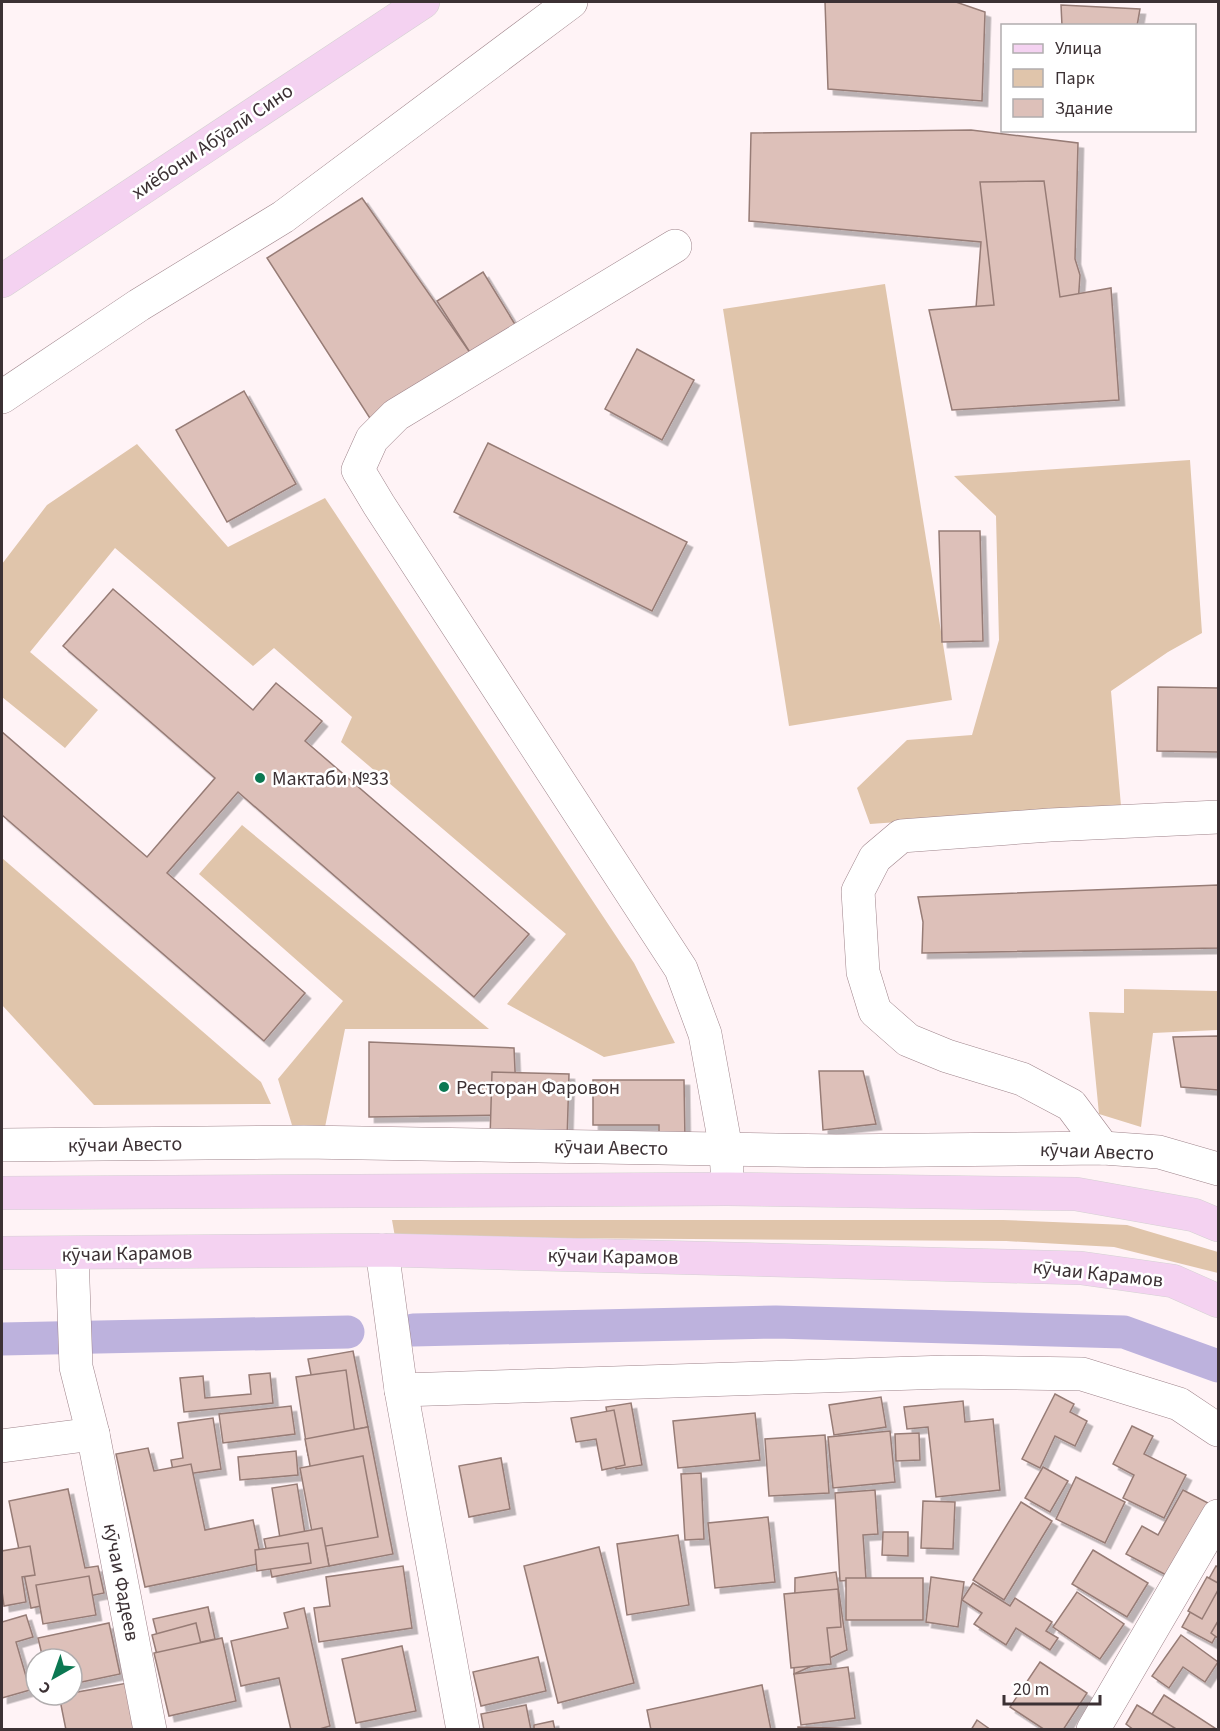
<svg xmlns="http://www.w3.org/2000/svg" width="1220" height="1731" font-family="'Source Sans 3',sans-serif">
<defs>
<filter id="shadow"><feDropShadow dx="5.5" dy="5.5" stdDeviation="0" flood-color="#0004"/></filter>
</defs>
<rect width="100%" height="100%" fill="#fff3f6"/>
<!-- green -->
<g fill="#e0c5ab">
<path d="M885,284L952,700L789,726L723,309Z"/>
<path d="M137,444L228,547L325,498L634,963L675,1043L604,1057L507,1004L566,934L341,742L352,717L274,648L253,666L115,548L30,652L98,710L65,748L2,697V564L47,505Z"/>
<path d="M1190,460L1202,633L1168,652L1111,691L1121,806L870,824L857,788L907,740L972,735L999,640L996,516L954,476Z"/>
<path d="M242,825L489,1029H345L325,1127L295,1135L278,1079L343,1001L199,874Z"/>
<path d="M2,858L261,1082L271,1104L94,1105L2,1005Z"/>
<path d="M1124,989L1218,991L1217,1030L1153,1033L1141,1127L1099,1114L1089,1012L1124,1013Z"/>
<path d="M392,1220H1003L1127,1225L1218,1252V1273L1114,1247L1006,1241L395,1237Z"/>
</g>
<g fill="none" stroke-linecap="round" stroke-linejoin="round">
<!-- canal -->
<g stroke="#bdb2dd" stroke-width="33">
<path d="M413,1330L776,1322L1124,1332L1218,1366"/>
<path d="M2,1339L348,1332"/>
</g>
</g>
<!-- building -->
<g fill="#ddc0b9" stroke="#977c76" stroke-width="1.5" filter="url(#shadow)">
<path d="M825,2H956L985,12L982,101L828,89Z"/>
<path d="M1061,5L1140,9L1137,26H1062Z"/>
<path d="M971,130L1078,143L1075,259L1080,275L1072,393L970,387L981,242L749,221L751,133Z"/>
<path d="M1044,181L1060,297L1111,288L1119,400L952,410L929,310L994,305L980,182Z"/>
<path d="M362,198L471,354L373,423L267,258Z"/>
<path d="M483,272L516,326L471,354L437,301Z"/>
<path d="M637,349L694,380L662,440L605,409Z"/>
<path d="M244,391L296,484L227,522L176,430Z"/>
<path d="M488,443L687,542L652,611L454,512Z"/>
<path d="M939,531H980L983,641L942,642Z"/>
<path d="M113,589L253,710L276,683L322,721L305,741L529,934L474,997L238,792L167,873L305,993L264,1041L2,815V732L147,857L215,778L63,646Z"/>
<path d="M1158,687L1218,688V752L1157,751Z"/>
<path d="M1218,885V948L922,953L923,922L918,897Z"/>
<path d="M1218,1036V1090L1181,1087L1173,1037Z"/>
<path d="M369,1042L514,1048L517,1115L369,1117Z"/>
<path d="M819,1071H863L876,1124L823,1130Z"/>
<path d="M492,1072L569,1074L567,1141L490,1139Z"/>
<path d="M593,1080H684L685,1141H659V1125H593Z"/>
<path d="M353,1351L368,1427L323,1436L308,1359Z"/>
<path d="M346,1370L357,1448L308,1455L296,1377Z"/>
<path d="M270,1373L273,1403L184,1412L180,1378L203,1376L205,1398L251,1394L249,1375Z"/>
<path d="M1055,1394L1074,1404L1070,1412L1087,1421L1075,1446L1055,1436L1040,1468L1022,1459Z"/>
<path d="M881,1397L886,1427L834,1435L829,1405Z"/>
<path d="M963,1401L965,1422L993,1419L1000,1490L936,1497L928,1427L907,1429L904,1407Z"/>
<path d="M631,1403L642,1465L616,1469L606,1407Z"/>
<path d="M291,1406L295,1434L223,1443L219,1414Z"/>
<path d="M614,1410L625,1465L602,1470L596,1439L576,1442L571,1418Z"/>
<path d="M755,1413L760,1460L678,1468L673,1421Z"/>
<path d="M213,1418L221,1469L174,1476L171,1460L183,1458L178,1423Z"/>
<path d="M1132,1426L1153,1436L1144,1454L1186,1475L1164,1518L1123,1498L1134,1475L1113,1464Z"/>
<path d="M368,1427L393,1554L329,1566L305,1439Z"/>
<path d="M890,1431L895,1482L833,1488L828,1437Z"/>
<path d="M919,1433L920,1460L896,1461L895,1434Z"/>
<path d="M825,1435L829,1493L769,1496L765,1439Z"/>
<path d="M148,1448L154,1471L191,1464L205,1530L253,1520L262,1563L145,1587L116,1454Z"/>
<path d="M296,1451L298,1475L240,1480L238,1457Z"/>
<path d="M363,1456L378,1537L315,1548L300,1468Z"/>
<path d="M501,1458L510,1509L469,1517L459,1466Z"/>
<path d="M1043,1467L1068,1481L1050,1512L1025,1498Z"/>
<path d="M701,1473L704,1539L685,1540L681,1474Z"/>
<path d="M1076,1477L1125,1502L1105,1543L1056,1519Z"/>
<path d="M297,1484L305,1534L280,1538L272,1488Z"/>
<path d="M68,1489L85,1568L98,1566L104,1593L31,1608L9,1501Z"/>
<path d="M875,1490L878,1534L863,1535L866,1579L840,1581L835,1493Z"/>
<path d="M1183,1490L1208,1503L1168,1576L1126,1554L1142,1526L1158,1535Z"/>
<path d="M923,1501L955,1502L953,1549L921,1548Z"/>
<path d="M1021,1502L1052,1521L1004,1600L973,1580Z"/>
<path d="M768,1517L775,1582L715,1588L708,1523Z"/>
<path d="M322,1528L329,1566L272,1577L264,1539Z"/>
<path d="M883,1532H908V1556L882,1555Z"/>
<path d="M678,1535L689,1605L627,1615L617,1544Z"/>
<path d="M308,1543L311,1563L257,1571L255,1550Z"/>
<path d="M30,1546L35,1575L22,1577L26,1602L4,1606L2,1591V1551Z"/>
<path d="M599,1547L634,1683L558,1703L524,1566Z"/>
<path d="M1093,1550L1148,1583L1127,1617L1072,1584Z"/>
<path d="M403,1566L412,1628L319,1642L314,1608L330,1606L326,1577Z"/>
<path d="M1216,1566L1218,1567V1632L1212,1643L1182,1627Z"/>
<path d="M836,1572L847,1650L794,1674L795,1578Z"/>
<path d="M89,1576L96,1615L43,1624L36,1585Z"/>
<path d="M931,1577L964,1582L958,1627L926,1622Z"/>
<path d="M1207,1577L1218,1583V1590L1202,1619L1188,1611Z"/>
<rect x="846" y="1578" width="77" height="42"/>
<path d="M973,1583L1010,1606L1015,1598L1052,1622L1046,1631L1058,1638L1050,1650L1016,1628L1006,1645L974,1624L982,1613L962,1600Z"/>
<path d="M838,1589L841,1627L827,1628L831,1664L791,1668L784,1594Z"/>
<path d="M1077,1592L1124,1624L1100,1659L1053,1627Z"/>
<path d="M208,1607L215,1639L161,1651L153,1619Z"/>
<path d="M304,1608L330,1726L316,1730H291L279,1678L241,1686L231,1641L288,1628L284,1613Z"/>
<path d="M26,1615L33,1637L16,1642L30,1690L2,1698V1622Z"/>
<path d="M1218,1621V1638L1211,1633Z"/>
<path d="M109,1623L120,1674L72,1684V1659H43L38,1638Z"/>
<path d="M196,1623L201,1644L157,1655L152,1635Z"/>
<path d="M1181,1635L1218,1662L1205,1682L1183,1667L1169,1688L1152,1676Z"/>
<path d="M222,1638L236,1701L169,1716L154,1653Z"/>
<path d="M402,1646L416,1711L356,1723L342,1659Z"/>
<path d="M538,1657L546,1691L481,1706L473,1672Z"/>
<path d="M1040,1662L1087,1693L1063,1730H1045L1010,1707Z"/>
<path d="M848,1667L855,1718L801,1725L794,1674Z"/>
<path d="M133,1682L141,1730H66L59,1695H72V1693Z"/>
<path d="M762,1685L771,1730H651L647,1710Z"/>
<path d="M1164,1695L1218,1730H1142Z"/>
<path d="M526,1705L531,1730H484L481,1714Z"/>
<path d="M1137,1705L1178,1730H1134L1126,1724Z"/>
<path d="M977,1720L991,1730H971Z"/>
<path d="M553,1721L555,1730H534V1725Z"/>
<path d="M798,1727L864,1729V1730H798Z"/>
</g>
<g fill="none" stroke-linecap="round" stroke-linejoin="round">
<defs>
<g id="minor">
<path d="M675,246L396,415L372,439L358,470L379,505L681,969L705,1034L726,1149L727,1169"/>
<path d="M2,397L139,305L283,217L571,2"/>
<path d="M2,1145L304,1142L836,1151L1103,1148L1159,1152L1218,1169"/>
<path d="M1103,1148L1071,1105L1022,1079L947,1056L908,1040L875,1011L863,972L858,891L875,858L901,836L1050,825L1218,817"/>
<path d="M382,1250L401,1390L463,1730"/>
<path d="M72,1254L76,1367L93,1434L150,1730"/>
<path d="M401,1390L947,1372L1082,1374L1179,1404L1218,1430"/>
<path d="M2,1446L93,1434"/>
<path d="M1093,1730L1218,1516"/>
</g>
<g id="major">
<path d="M2,281L423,2"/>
<path d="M2,1193L727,1189L1076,1194L1194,1215L1218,1225"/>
<path d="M2,1253L382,1250L1081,1268L1173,1281L1218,1301"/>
</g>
</defs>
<!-- minor casing -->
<use href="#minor" stroke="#9f848b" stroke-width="34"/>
<!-- major casing -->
<use href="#major" stroke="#d4d2d2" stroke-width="34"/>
<!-- minor -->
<use href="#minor" stroke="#fff" stroke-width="33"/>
<!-- major -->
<use href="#major" stroke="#f4d2f1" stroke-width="33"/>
</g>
<!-- markers -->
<g fill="#0b7852" stroke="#fff" stroke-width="2">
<circle cx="260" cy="778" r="6"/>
<circle cx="444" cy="1087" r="6"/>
</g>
<g text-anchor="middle" stroke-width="5" stroke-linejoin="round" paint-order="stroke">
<!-- street labels -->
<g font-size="20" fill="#3c3134" stroke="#fff">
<text transform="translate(212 141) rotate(-34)" y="7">хиёбони Абӯалӣ Сино</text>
<text transform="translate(125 1144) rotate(-1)" y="7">кӯчаи Авесто</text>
<text transform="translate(611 1147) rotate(1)" y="7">кӯчаи Авесто</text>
<text transform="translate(1097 1151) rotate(2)" y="7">кӯчаи Авесто</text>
<text transform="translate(127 1253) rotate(-1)" y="7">кӯчаи Карамов</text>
<text transform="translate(613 1256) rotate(1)" y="7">кӯчаи Карамов</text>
<text transform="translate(1098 1273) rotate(6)" y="7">кӯчаи Карамов</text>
<text transform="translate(122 1582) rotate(79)" y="7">кӯчаи Фадеев</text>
</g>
<!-- poi labels -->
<g font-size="20" fill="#3c3134" stroke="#fff" text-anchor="start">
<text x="272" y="785">Мактаби №33</text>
<text x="456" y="1094">Ресторан Фаровон</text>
</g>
</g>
<!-- border -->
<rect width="1220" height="1731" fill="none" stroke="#3c3134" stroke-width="6"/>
<!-- legend -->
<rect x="1001" y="24" width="195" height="108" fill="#ffffff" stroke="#b1adae" stroke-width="1.5"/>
<rect x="1013" y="44" width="30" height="9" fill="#f4d2f1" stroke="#b1adae" stroke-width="1.5"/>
<text x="1055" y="54" font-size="18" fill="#3c3134">Улица</text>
<rect x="1013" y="69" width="30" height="18" fill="#e0c5ab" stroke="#b1adae" stroke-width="1.5"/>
<text x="1055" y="84" font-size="18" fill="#3c3134">Парк</text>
<rect x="1013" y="99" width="30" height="18" fill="#ddc0b9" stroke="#b1adae" stroke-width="1.5"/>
<text x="1055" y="114" font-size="18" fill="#3c3134">Здание</text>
<!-- north arrow -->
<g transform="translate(54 1677) rotate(220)"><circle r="28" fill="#ffffff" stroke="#b1adae" stroke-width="1.5"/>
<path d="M0-4.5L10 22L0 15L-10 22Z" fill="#0b7852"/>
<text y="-9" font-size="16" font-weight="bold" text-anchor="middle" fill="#3c3134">С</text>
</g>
<!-- scale -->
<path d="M1004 1695v9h96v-9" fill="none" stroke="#3c3134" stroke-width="3"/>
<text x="1013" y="1695" font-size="18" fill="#3c3134" stroke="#ffffff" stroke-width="4.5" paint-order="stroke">20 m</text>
</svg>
